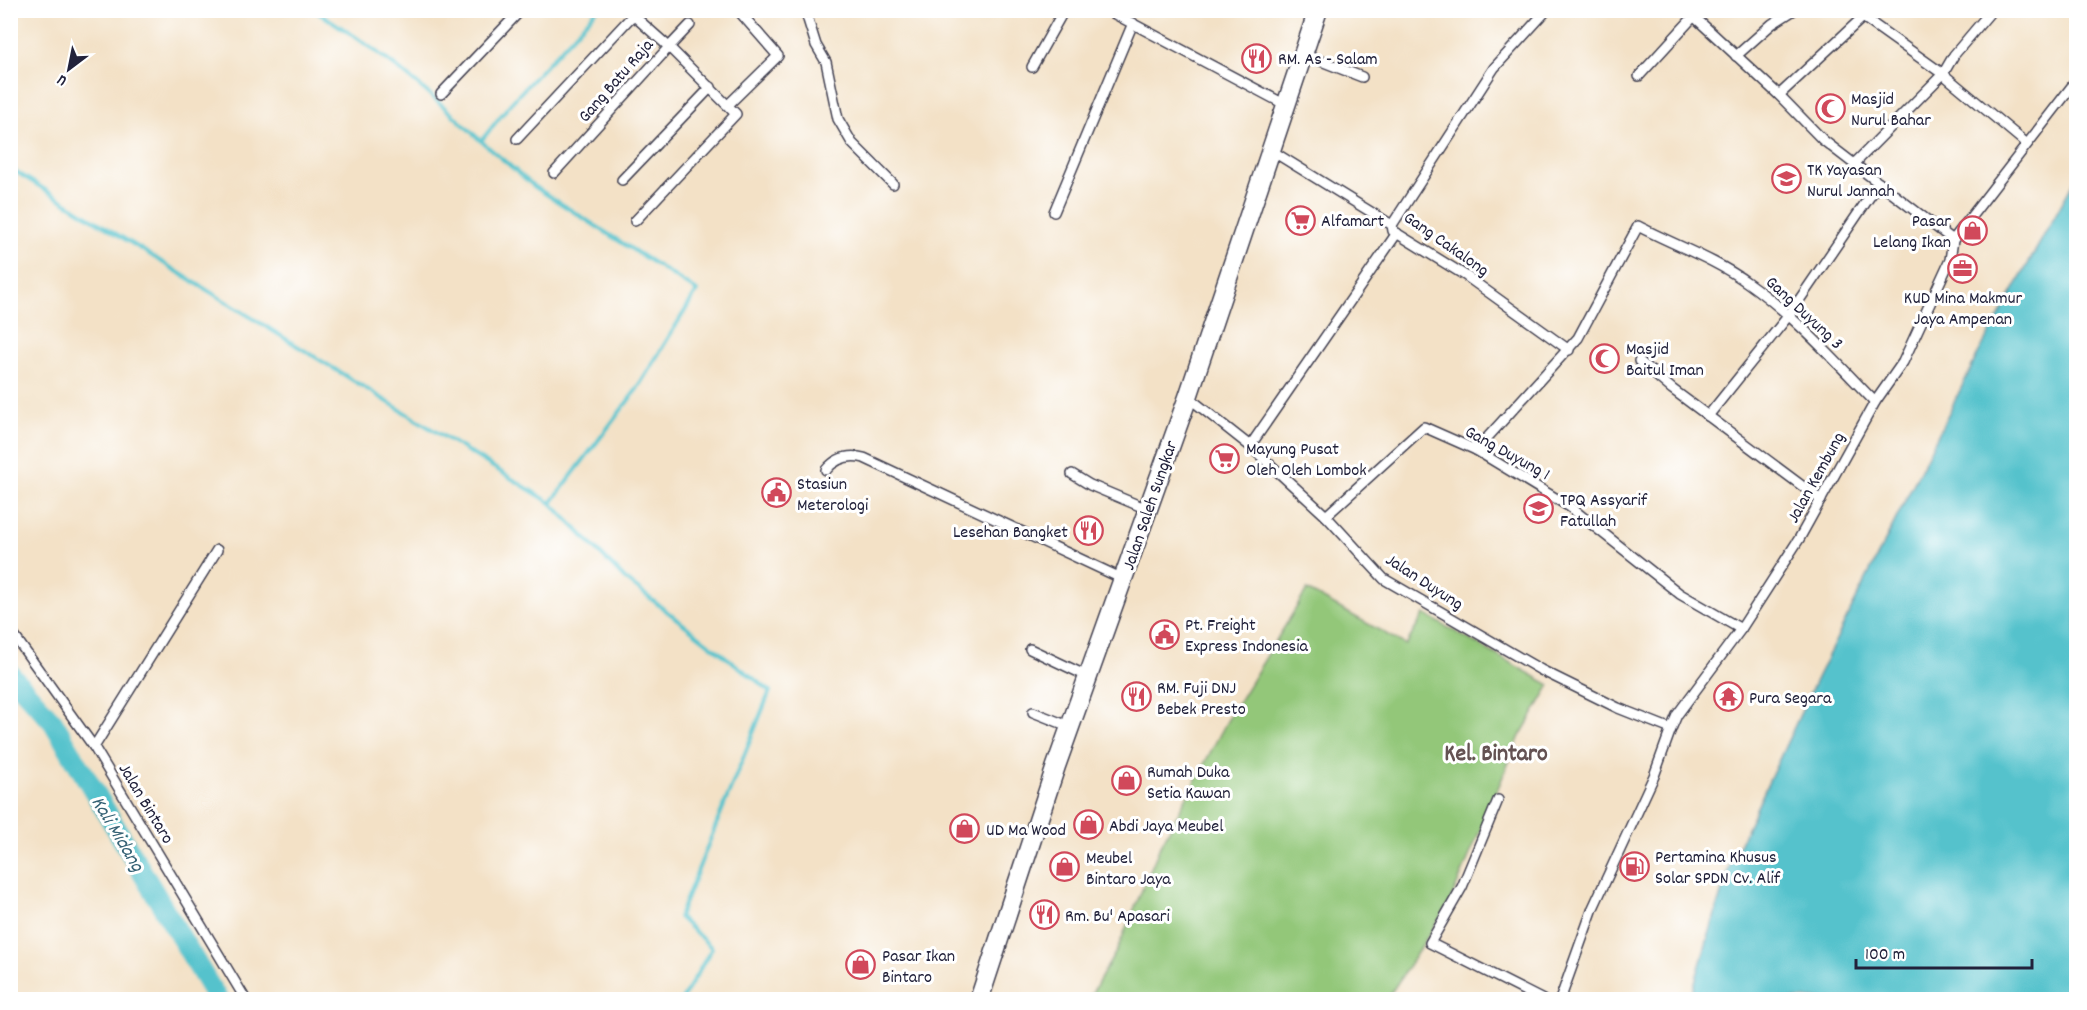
<svg xmlns="http://www.w3.org/2000/svg" width="2087" height="1010" font-family="Dekko,sans-serif">
<rect width="100%" height="100%" fill="#fff"/>
<filter id="ink" filterUnits="userSpaceOnUse"><feTurbulence type="fractalNoise" baseFrequency=".0167" numOctaves="2"/><feDisplacementMap in="SourceGraphic" scale="12" xChannelSelector="R" yChannelSelector="G"/><feConvolveMatrix kernelMatrix="1 2 1 2 8 2 1 2 1" color-interpolation-filters="sRGB"/></filter>
<filter id="wash" filterUnits="userSpaceOnUse"><feTurbulence type="fractalNoise" baseFrequency=".008" numOctaves="4" result="noise"/><feDisplacementMap in="SourceGraphic" scale="24" xChannelSelector="R" yChannelSelector="G"/><feGaussianBlur stdDeviation="1.35" result="paint"/><feColorMatrix in="noise" values="0 0 0 0 0 0 0 0 0 0 0 0 0 0 0 0 0 1.4 0 .05"/><feComposite in="paint" operator="in"/></filter>
<g filter="url(#wash)">
<rect width="100%" height="100%" fill="#f3e1c6"/>
<!-- green -->
<path fill="#93c779" stroke="#5a745a" stroke-width="1.5" d="M1307,590L1406,645L1424,614L1550,685L1520,736L1449,904L1387,999L1088,1000L1117,950L1159,849L1227,721Z"/>
<!-- water -->
<path fill="#54c2cc" stroke="#3b7284" stroke-width="1.5" d="M2076,178V999H1690L1729,867L1817,678L1979,352Z"/>
<g fill="none" stroke-linecap="round" stroke-linejoin="round">
<!-- stream -->
<g stroke="#54c2cc" stroke-width="4">
<path d="M314,10C374,46 431,93 481,141"/>
<path d="M10,168L551,503L625,579L770,691L679,917L712,948L682,1000"/>
<path d="M551,503L637,389L697,291L535,187L481,141L511,103L597,10"/>
</g>
<!-- river -->
<path stroke="#54c2cc" stroke-width="21" d="M10,674L53,722L218,1000"/>
</g>
</g>
<g filter="url(#ink)">
<g fill="none" stroke-linecap="round" stroke-linejoin="round">
<defs>
<g id="street">
<path d="M805,10L816,45L826,62L838,119L852,143L893,184"/>
<path d="M1107,10L1286,105"/>
<path d="M1687,10L1779,95L1823,140L1953,240"/>
<path d="M1303,54L1362,77"/>
<path d="M1736,56L1772,24L1794,10"/>
<path d="M1032,67L1064,10"/>
<path d="M1639,76L1695,15"/>
<path d="M441,94L521,10"/>
<path d="M1779,95L1863,17L1943,74L2027,144"/>
<path d="M729,104L778,56L738,10"/>
<path d="M517,139L633,15"/>
<path d="M1272,151L1392,225L1393,231L1466,276L1569,350"/>
<path d="M1854,164L1943,74L1954,55L1992,10"/>
<path d="M554,173L669,47L633,15L637,10"/>
<path d="M622,180L711,87"/>
<path d="M1054,212L1133,23"/>
<path d="M635,221L736,114L669,47L690,25"/>
<path d="M1392,225L1494,68L1547,10"/>
<path d="M1639,361L1672,389L1821,500"/>
<path d="M1188,397L1250,446L1326,516L1384,579L1541,670L1618,708L1671,729L1677,715L1741,629L1799,539L1875,402L1903,362L1950,260L1953,240L2076,81"/>
<path d="M1708,416L1789,315L1879,183"/>
<path d="M1250,446L1397,233"/>
<path d="M1476,450L1578,338L1638,226C1674,245 1715,259 1748,283C1795,316 1835,361 1875,402"/>
<path d="M826,470C836,458 848,454 864,458L1123,579"/>
<path d="M1072,474L1090,485L1147,509"/>
<path d="M1326,516L1424,427L1476,450L1570,507L1680,594L1741,629"/>
<path d="M10,630L94,747L246,1000"/>
<path d="M1030,649L1089,677"/>
<path d="M1033,712L1071,727"/>
<path d="M94,747L217,550"/>
<path d="M1498,800L1462,887L1430,943L1543,1000"/>
<path d="M1560,1000L1593,908L1654,776L1671,729"/>
</g>
<path id="highway" d="M979,1000L1056,766L1188,397L1318,10"/>
</defs>
<!-- street casing -->
<use href="#street" stroke="#413f50" stroke-width="12"/>
<!-- highway casing -->
<use href="#highway" stroke="#413f50" stroke-width="21"/>
<!-- street -->
<use href="#street" stroke="#fff" stroke-width="9"/>
<!-- highway -->
<use href="#highway" stroke="#fff" stroke-width="18"/>
</g>
</g>
<!-- icons -->
<defs>
<symbol id="restaurant-ring" viewBox="-11 -11 22 22"><circle r="9.5" fill="#fff" stroke="#d1495b" stroke-width="1.5"/><path d="M-5-6h1v4h1v-4h1v4h1v-4h1v5L-1.5 .5V6h-2V.5L-5-1ZM5-6V6H3V1.5H1.5Q1.5-4 5-6Z" fill="#d1495b"/></symbol>
<symbol id="mosque-ring" viewBox="-11 -11 22 22"><circle r="9.5" fill="#fff" stroke="#d1495b" stroke-width="1.5"/><path d="M3.5-4.9A6 6 0 1 0 3.5 4.9A5 5 0 1 1 3.5-4.9Z" fill="#d1495b"/></symbol>
<symbol id="school-ring" viewBox="-11 -11 22 22"><circle r="9.5" fill="#fff" stroke="#d1495b" stroke-width="1.5"/><path d="M0-5L7-2L0 1L-7-2ZM-4 1L0 2.5L4 1V4Q0 6-4 4Z" fill="#d1495b"/></symbol>
<symbol id="supermarket-ring" viewBox="-11 -11 22 22"><circle r="9.5" fill="#fff" stroke="#d1495b" stroke-width="1.5"/><path d="M-6-5.5h2.5l.6 2H6L4.5 2H-2.5L-4.4-4H-6ZM-1.5 3.2a1.3 1.3 0 1 0 .1 0ZM3 3.2a1.3 1.3 0 1 0 .1 0Z" fill="#d1495b"/></symbol>
<symbol id="shop-ring" viewBox="-11 -11 22 22"><circle r="9.5" fill="#fff" stroke="#d1495b" stroke-width="1.5"/><path d="M-5-2.5h2.3a2.7 3.5 0 0 1 5.4 0H5L5.5 6h-11ZM-1.5-2.5h3a1.5 2.3 0 0 0-3 0Z" fill="#d1495b"/></symbol>
<symbol id="office-ring" viewBox="-11 -11 22 22"><circle r="9.5" fill="#fff" stroke="#d1495b" stroke-width="1.5"/><path d="M-6-3h4V-5.5h4V-3h4V5H-6ZM-1-4.5V-3h2v-1.5ZM-6 0V1H6V0Z" fill="#d1495b"/></symbol>
<symbol id="civic-ring" viewBox="-11 -11 22 22"><circle r="9.5" fill="#fff" stroke="#d1495b" stroke-width="1.5"/><path d="M-.6-6.5H3V-4.5H.6V-3L4-1V1h2V6H-6V1h2V-1L-.6-3ZM-1.2 2.5V6h2.4V2.5Z" fill="#d1495b"/></symbol>
<symbol id="temple-ring" viewBox="-11 -11 22 22"><circle r="9.5" fill="#fff" stroke="#d1495b" stroke-width="1.5"/><path d="M0-6L5-2H3V0L6.5 2.5H4V6H1.5V3h-3V6H-4V2.5H-6.5L-3 0V-2H-5Z" fill="#d1495b"/></symbol>
<symbol id="fuel-ring" viewBox="-11 -11 22 22"><circle r="9.5" fill="#fff" stroke="#d1495b" stroke-width="1.5"/><path d="M-5.5-6h7V0h2V4h1.3V-2.5L3-4.5l.8-.8L6-3V5H2.5V1h-1V6h-7ZM-4.2-4.7v3.2H.2V-4.7Z" fill="#d1495b"/></symbol>
</defs>
<g fill-rule="evenodd">
<use href="#restaurant-ring" x="1240" y="42" width="33" height="33"/>
<use href="#mosque-ring" x="1814" y="92" width="33" height="33"/>
<use href="#school-ring" x="1770" y="162" width="33" height="33"/>
<use href="#supermarket-ring" x="1284" y="204" width="33" height="33"/>
<use href="#shop-ring" x="1956" y="214" width="33" height="33"/>
<use href="#office-ring" x="1946" y="252" width="33" height="33"/>
<use href="#mosque-ring" x="1588" y="342" width="33" height="33"/>
<use href="#supermarket-ring" x="1208" y="442" width="33" height="33"/>
<use href="#civic-ring" x="760" y="476" width="33" height="33"/>
<use href="#school-ring" x="1522" y="492" width="33" height="33"/>
<use href="#restaurant-ring" x="1072" y="514" width="33" height="33"/>
<use href="#civic-ring" x="1148" y="618" width="33" height="33"/>
<use href="#restaurant-ring" x="1120" y="680" width="33" height="33"/>
<use href="#temple-ring" x="1712" y="680" width="33" height="33"/>
<use href="#shop-ring" x="1110" y="764" width="33" height="33"/>
<use href="#shop-ring" x="1072" y="808" width="33" height="33"/>
<use href="#shop-ring" x="948" y="812" width="33" height="33"/>
<use href="#fuel-ring" x="1618" y="850" width="33" height="33"/>
<use href="#shop-ring" x="1048" y="850" width="33" height="33"/>
<use href="#restaurant-ring" x="1028" y="898" width="33" height="33"/>
<use href="#shop-ring" x="844" y="948" width="33" height="33"/>
</g>
<g text-anchor="middle" stroke-width="6" stroke-linejoin="round" paint-order="stroke">
<!-- poi labels -->
<g font-size="18" fill="#22223b" stroke="#fff" text-anchor="start">
<text x="1278" y="64">RM. As - Salam</text>
<text x="1851" y="104">Masjid<tspan x="1851" dy="21">Nurul Bahar</tspan></text>
<text x="1807" y="175">TK Yayasan<tspan x="1807" dy="21">Nurul Jannah</tspan></text>
<text x="1321" y="226">Alfamart</text>
<text x="1951" y="226" text-anchor="end">Pasar<tspan x="1951" dy="21">Lelang Ikan</tspan></text>
<text x="1963" y="303" text-anchor="middle">KUD Mina Makmur<tspan x="1963" dy="21">Jaya Ampenan</tspan></text>
<text x="1626" y="354">Masjid<tspan x="1626" dy="21">Baitul Iman</tspan></text>
<text x="1246" y="454">Mayung Pusat<tspan x="1246" dy="21">Oleh Oleh Lombok</tspan></text>
<text x="797" y="489">Stasiun<tspan x="797" dy="21">Meterologi</tspan></text>
<text x="1560" y="505">TPQ Assyarif<tspan x="1560" dy="21">Fatullah</tspan></text>
<text x="1068" y="537" text-anchor="end">Lesehan Bangket</text>
<text x="1185" y="630">Pt. Freight<tspan x="1185" dy="21">Express Indonesia</tspan></text>
<text x="1157" y="693">RM. Fuji DNJ<tspan x="1157" dy="21">Bebek Presto</tspan></text>
<text x="1749" y="703">Pura Segara</text>
<text x="1147" y="777">Rumah Duka<tspan x="1147" dy="21">Setia Kawan</tspan></text>
<text x="1109" y="831">Abdi Jaya Meubel</text>
<text x="986" y="835">UD Ma Wood</text>
<text x="1655" y="862">Pertamina Khusus<tspan x="1655" dy="21">Solar SPDN Cv. Alif</tspan></text>
<text x="1086" y="863">Meubel<tspan x="1086" dy="21">Bintaro Jaya</tspan></text>
<text x="1065" y="921">Rm. Bu' Apasari</text>
<text x="882" y="961">Pasar Ikan<tspan x="882" dy="21">Bintaro</tspan></text>
</g>
<!-- street labels -->
<g font-size="18" fill="#22223b" stroke="#fff">
<text transform="translate(615 80) rotate(-49)" y="6">Gang Batu Raja</text>
<text transform="translate(1447 243) rotate(35)" y="6">Gang Cakalong</text>
<text transform="translate(1805 312) rotate(43)" y="6">Gang Duyung 3</text>
<text transform="translate(1508 452) rotate(29)" y="6">Gang Duyung 1</text>
<text transform="translate(1815 477) rotate(-61)" y="6">Jalan Kembung</text>
<text transform="translate(1149 505) rotate(-71)" y="6">Jalan Saleh Sungkar</text>
<text transform="translate(1425 581) rotate(33)" y="6">Jalan Duyung</text>
<text transform="translate(147 803) rotate(59)" y="6">Jalan Bintaro</text>
</g>
<!-- water labels -->
<g font-size="20" font-style="italic" fill="#366275" stroke="#fff">
<text transform="translate(119 833) rotate(59)" y="7">Kali Midang</text>
</g>
<!-- district labels -->
<g font-size="24" font-weight="bold" fill="#645253" stroke="#fff">
<text x="1496" y="760">Kel. Bintaro</text>
</g>
</g>
<!-- margin -->
<rect width="2087" height="1010" fill="none" stroke="#fff" stroke-width="36"/>
<!-- north arrow -->
<g transform="translate(69 69) rotate(212)" stroke="#ffffff" stroke-width="4.5" paint-order="stroke">
<path d="M0-4.5L10 22L0 15L-10 22Z" fill="#22223b"/>
<text y="-9" font-size="16" font-weight="bold" text-anchor="middle" fill="#22223b">U</text>
</g>
<!-- scale -->
<path d="M1856 959v9h176v-9" fill="none" stroke="#22223b" stroke-width="3"/>
<text x="1865" y="959" font-size="18" fill="#22223b" stroke="#ffffff" stroke-width="4.5" paint-order="stroke">100 m</text>
</svg>
